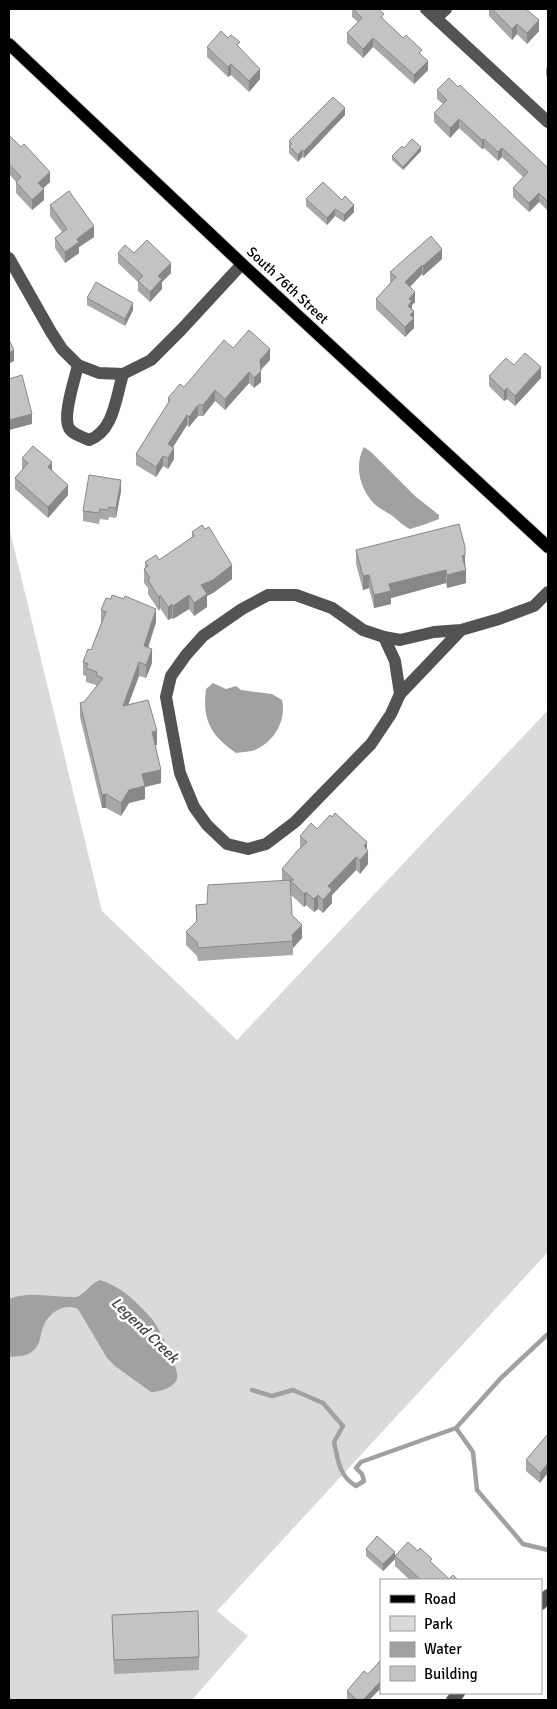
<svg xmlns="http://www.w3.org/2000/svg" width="557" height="1709" font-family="Signika,sans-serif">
<rect width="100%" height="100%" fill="#fff"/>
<!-- green -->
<path fill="#dadada" d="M9,527L102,911L237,1040L548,710V1252L217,1611L248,1636L192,1700H9Z"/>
<!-- water -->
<g fill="#a1a1a1">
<path d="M364,447L371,452L415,496L439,515V519L426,524L410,529C402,525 398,520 391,515C387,512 382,510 378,507C361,493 353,467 364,447Z"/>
<path d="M213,683L226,689L236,686L241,690L272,694L282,700C287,721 273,744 252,751C247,752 241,752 236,753C211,736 202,720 206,689Z"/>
<path d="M100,1280C121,1286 138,1303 152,1319C159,1328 180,1369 177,1379C174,1388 159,1392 151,1392L115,1366L107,1358L78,1309C64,1303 49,1312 43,1327C40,1334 41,1343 35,1349C28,1357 18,1356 9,1357V1299C30,1290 55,1298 77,1297C86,1293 90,1284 100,1280Z"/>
</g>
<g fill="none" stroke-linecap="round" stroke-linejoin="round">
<!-- stream -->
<g stroke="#a1a1a1" stroke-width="4.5">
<path d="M252,1390L272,1396L293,1390L323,1403L343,1426L334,1442C338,1460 339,1476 356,1486L364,1481L362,1474L356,1468L361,1462L456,1428L473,1452L477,1490L523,1544L548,1550"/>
<path d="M456,1428L501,1378L548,1334"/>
</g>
<defs>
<path id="major" d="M9,44L242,264L548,547"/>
</defs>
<!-- major casing -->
<use href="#major" stroke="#dbdbdb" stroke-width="14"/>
<!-- minor -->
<g stroke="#535353" stroke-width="12">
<path d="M426,9L548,122"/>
<path d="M436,18L446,9"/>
<path d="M9,258L51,332L62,349L78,365L99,373L123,374L151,360L181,330L242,264"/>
<path d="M78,365C75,379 62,416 69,428C72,434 82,437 89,440C114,431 116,397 123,374"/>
<path d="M461,630L400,694L391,714L371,744L295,822L266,844L248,849L227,844L207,825L194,807L180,773L166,697L171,676L186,655L203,636L242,609L268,595H296L332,608L363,630L384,637L400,640L434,632L461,630L499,619L534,606L548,592"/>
<path d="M384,637L395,661L400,694"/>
<path d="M541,1604L548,1595"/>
<path d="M452,1700L459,1693"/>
</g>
<!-- major -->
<use href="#major" stroke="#000" stroke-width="12"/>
</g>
<!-- wall -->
<g fill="#a8a8a8">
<path d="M352,9H378L384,20L422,55L428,70L414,84L373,47L363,58L347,43V33L358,22L352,17Z"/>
<path d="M489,9H526L539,31L527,44L517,34L512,40L489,16Z"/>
<path d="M207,47L240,48L260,79L249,92L231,75L228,77L207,57Z"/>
<path d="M548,66V78L546,76V68Z"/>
<path d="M437,90L548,168V211L539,202L529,212L513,197V188L523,177L502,157L498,161L484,148L482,149L459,128L450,138L434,122V113L443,104L437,99Z"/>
<path d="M345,115L304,158L302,157L298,162L289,153V141Z"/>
<path d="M9,135L50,182L43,188L44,200L32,210L16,193V182L9,174Z"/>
<path d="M404,148L421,151L403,170L392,160V156Z"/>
<path d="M306,199L354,212L344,222L335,216L327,225L306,206Z"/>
<path d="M50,205L94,237L79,247V253L65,263L55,248V238L62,232L50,216Z"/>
<path d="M118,253H134L171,273L162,282V289L150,302L138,291V282L118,263Z"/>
<path d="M442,259L423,276L422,274L410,287L415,302L412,305V309L414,311V328L405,337L376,309V299L391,282H390V272Z"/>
<path d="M87,298L133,310L125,326L87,305Z"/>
<path d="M233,348L270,360L261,370V382L254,388L249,383L225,410L215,401L203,416H198L189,427L187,425L173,447L174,459L168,469L163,466L156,477L136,465V454L168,403V398L184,387Z"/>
<path d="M489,376L541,378L515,406L507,399L504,401L489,386Z"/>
<path d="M22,458L52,470L68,495L48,518L15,489V478L23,469H22Z"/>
<path d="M121,491L116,518L109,517L108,520L100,519L99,524L83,521V511Z"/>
<path d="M192,532L232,579L213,593L207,596V607L194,616L189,609L173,619L172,618L168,620L160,608L159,611L148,594V588L144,583V569L145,568V562L159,560L192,538Z"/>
<path d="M356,550L465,555L466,583L447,588L446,583L391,598V604L374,608L369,588L363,590L356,564Z"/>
<path d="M101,610L156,622L148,648L152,663L146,678L139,676L128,705L157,745H155L161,783L145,787V799L129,803L121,816L106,808H102L80,717V703L84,702L96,688V685L86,682V676L83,675V662L91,650L101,623Z"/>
<path d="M317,829L367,849L368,864L360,874L356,870L332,895V903L323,913L318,909L314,912L306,905L304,907L290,894L292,915L302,938L293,948V955L198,961L197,956L186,945V932L196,922V905L207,904L282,881V869L300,849V836Z"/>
<path d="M548,1434L540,1483L526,1471V1460Z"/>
<path d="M366,1549L395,1559L383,1571L366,1556Z"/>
<path d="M418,1551L449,1579L458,1580H410L395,1566V1556Z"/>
<path d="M112,1615L199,1657V1670L114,1674Z"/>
<path d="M381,1660V1688L369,1700H349L347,1698V1691L368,1674Z"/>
</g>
<!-- shaded-wall -->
<g fill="#888">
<path d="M539,20V31L527,44V33Z"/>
<path d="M517,24V34L512,40V29Z"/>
<path d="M373,38V47L363,58V49Z"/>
<path d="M428,61V70L414,84V75Z"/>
<path d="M231,64V75L228,77V67Z"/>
<path d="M260,69V79L249,92V81Z"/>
<path d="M345,108V115L304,158V151Z"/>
<path d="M459,119V128L450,138V128Z"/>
<path d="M484,139V148L482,149V140Z"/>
<path d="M421,147V151L403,170V167Z"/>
<path d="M502,148V157L498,161V152Z"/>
<path d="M302,150V157L298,162V155Z"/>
<path d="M50,172V182L38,193V183Z"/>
<path d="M44,189V200L32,210V200Z"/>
<path d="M539,193V202L529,212V203Z"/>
<path d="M354,205V212L344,222V215Z"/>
<path d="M335,209V216L327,225V218Z"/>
<path d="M94,226V237L79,247V253L65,263V252L77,239Z"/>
<path d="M442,249V259L423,276V266Z"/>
<path d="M171,263V273L162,282V289L150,302V292L158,276Z"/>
<path d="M422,265V274L405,292V282Z"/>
<path d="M415,292V302L412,305V311L408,306L409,299Z"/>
<path d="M133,303V310L125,326V319Z"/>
<path d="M414,311V328L405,337V327L410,315Z"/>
<path d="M270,349V360L260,370V360Z"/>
<path d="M14,350V361L9,364V353Z"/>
<path d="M541,367V378L515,406V396Z"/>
<path d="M261,371V382L254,388V378Z"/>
<path d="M249,372V383L225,410V399Z"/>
<path d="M507,388V399L504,401V391Z"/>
<path d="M215,390V401L203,416V405Z"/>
<path d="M198,405V416L189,427V417Z"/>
<path d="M32,414V424L9,430V420Z"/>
<path d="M187,415V425L168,455V444Z"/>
<path d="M174,448V459L168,469V458Z"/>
<path d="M163,456V466L156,477V467Z"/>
<path d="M52,462V473L48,467Z"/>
<path d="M121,480V491L116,518V508Z"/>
<path d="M68,485V495L48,518V507Z"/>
<path d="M465,555V568L462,556Z"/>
<path d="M232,565V579L213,593L207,596V607L194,616V603L201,585Z"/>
<path d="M446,570V583L391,598V604L374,608V595L389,584Z"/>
<path d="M466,570V583L447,588V575Z"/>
<path d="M369,575V588L363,590V576Z"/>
<path d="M160,595V608L159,611V598Z"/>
<path d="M189,595V609L173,619V606Z"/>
<path d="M172,604V618L168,620V607Z"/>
<path d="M156,609V622L144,660V646Z"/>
<path d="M152,649V663L146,678V665Z"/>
<path d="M139,662V676L123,719V706Z"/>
<path d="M157,731V745L152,746V732Z"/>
<path d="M161,770V783L145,787V799L129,803L121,816V803L129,790L142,774Z"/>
<path d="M106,794V808H102V795Z"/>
<path d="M367,842V852L368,851V864L360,874V860L364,846Z"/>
<path d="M356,857V870L332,895V903L323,913V900L328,886Z"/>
<path d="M306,892V905L304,907V894Z"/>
<path d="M318,895V909L314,912V899Z"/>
<path d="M302,925V938L293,948L292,935Z"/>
<path d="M548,1463V1473L540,1483V1473Z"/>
<path d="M395,1552V1559L383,1571V1564Z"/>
<path d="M381,1681V1688L369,1700H363Z"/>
</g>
<!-- building -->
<g fill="#c3c3c3" stroke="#888">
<path d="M353,9H378L384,14L381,17L403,38L406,35L422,50L419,53L428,61L414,75L373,38L363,49L347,33L362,18Z"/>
<path d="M492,9H526L539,20L527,33L517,24L512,29Z"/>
<path d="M221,31L228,38L231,35L240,42L237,45L260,69L249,81L231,64L228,67L207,47Z"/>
<path d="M449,78L458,87L460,85L548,168V170L547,172L548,173V202L539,193L529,203L513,188L528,172L502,148L498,152L484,139L482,140L459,119L450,128L434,113L447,100L437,90Z"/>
<path d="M333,97L345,108L304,151L302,150L298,155L289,146L292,144L289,141Z"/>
<path d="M9,135L21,147L24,144L50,172L38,183L44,189L32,200L16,182L21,177L9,164Z"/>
<path d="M412,139L421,147L403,167L392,156L402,146L404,148Z"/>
<path d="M323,182L342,200L345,196L354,205L344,215L335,209L327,218L306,199Z"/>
<path d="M69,191L94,226L77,239L79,242L65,252L55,238L67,229L50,205Z"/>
<path d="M431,236L442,249L423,266L422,265L405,282L415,292L409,299L412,301L408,306L414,311L410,315L414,318L405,327L376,299L396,277L390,272Z"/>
<path d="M147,240L171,263L158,276L162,279L150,292L138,281L143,276L118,253L125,245L134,253Z"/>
<path d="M96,282L133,303L125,319L87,298Z"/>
<path d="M249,330L270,349L260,360L261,371L254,378L249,372L225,399L215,390L203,405H198L189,417L187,415L168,444L174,448L168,458L163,456L156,467L136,454L170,400L168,398L180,384L184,387L224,340L233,348Z"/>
<path d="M9,340L14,350L9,353Z"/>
<path d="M525,353L541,367L515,396L507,388L504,391L489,376L506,358L514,365Z"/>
<path d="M22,375L32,414L9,420V379Z"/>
<path d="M33,446L52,462L48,467L68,485L48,507L15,478L28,463L22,458Z"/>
<path d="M89,475L121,480L116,508L109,507L108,510L100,509L99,513L83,511Z"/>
<path d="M459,524L465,547V555L462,556L466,570L447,575L446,570L389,584L391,591L374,595L369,575L363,576L356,550Z"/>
<path d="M202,525L205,529L209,527L232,565L213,580L201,585L207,594L194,603L189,595L173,606L172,604L168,607L160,595L159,598L148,580L150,578L144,569L148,566L145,562L156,555L159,560L194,536L192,532Z"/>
<path d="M112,595L124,599L125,596L156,609L144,646L152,649L146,665L139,662L123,706L148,700L157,731L152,732L161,770L142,774L145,786L129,790L121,803L106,794L102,795L80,703L84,702L103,678L96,675L97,672L86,668L88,664L83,662L88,649L91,650L106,612L101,610L106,598L111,599Z"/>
<path d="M335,813L367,842L364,846L368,851L360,860L356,857L328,886L332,890L323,900L318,895L314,899L306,892L304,894L290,880H294L282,869L298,850L307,842L300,836L311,823L317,829L330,815L332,817Z"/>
<path d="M290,880L292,915L302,925L292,935L293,941L198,948L197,942L186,932L197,921L196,905L207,904L208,885Z"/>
<path d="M548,1434V1463L540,1473L526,1460Z"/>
<path d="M377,1536L395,1552L383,1564L366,1549Z"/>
<path d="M408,1542L418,1551L420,1548L432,1559L430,1561L449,1579L453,1575L458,1580H421L395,1556Z"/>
<path d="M198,1611L199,1657L114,1660L112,1615Z"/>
<path d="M381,1660V1681L363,1700H357L347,1691L364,1671L368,1674Z"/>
</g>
<g text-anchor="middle" stroke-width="5" stroke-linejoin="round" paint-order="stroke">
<!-- street labels -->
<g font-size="14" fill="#000" stroke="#fff">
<text transform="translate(288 285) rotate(43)" y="5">South 76th Street</text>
</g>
<!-- water labels -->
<g font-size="15" font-style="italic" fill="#424242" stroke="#fff">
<text transform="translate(145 1330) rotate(44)" y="5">Legend Creek</text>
</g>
</g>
<!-- border -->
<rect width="557" height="1709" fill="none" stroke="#000000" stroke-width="20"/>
<!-- legend -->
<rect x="380" y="1579" width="162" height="115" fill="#ffffff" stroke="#999999"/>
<rect x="390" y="1595" width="25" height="8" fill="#000000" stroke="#999999"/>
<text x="424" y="1604" font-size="15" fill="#000000">Road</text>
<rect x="390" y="1616" width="25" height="15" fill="#dadada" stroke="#999999"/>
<text x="424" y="1629" font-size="15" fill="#000000">Park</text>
<rect x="390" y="1642" width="25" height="15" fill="#a1a1a1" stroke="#999999"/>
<text x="424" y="1654" font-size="15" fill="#000000">Water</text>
<rect x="390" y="1666" width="25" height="15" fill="#c3c3c3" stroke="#999999"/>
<text x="424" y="1679" font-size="15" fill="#000000">Building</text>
</svg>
